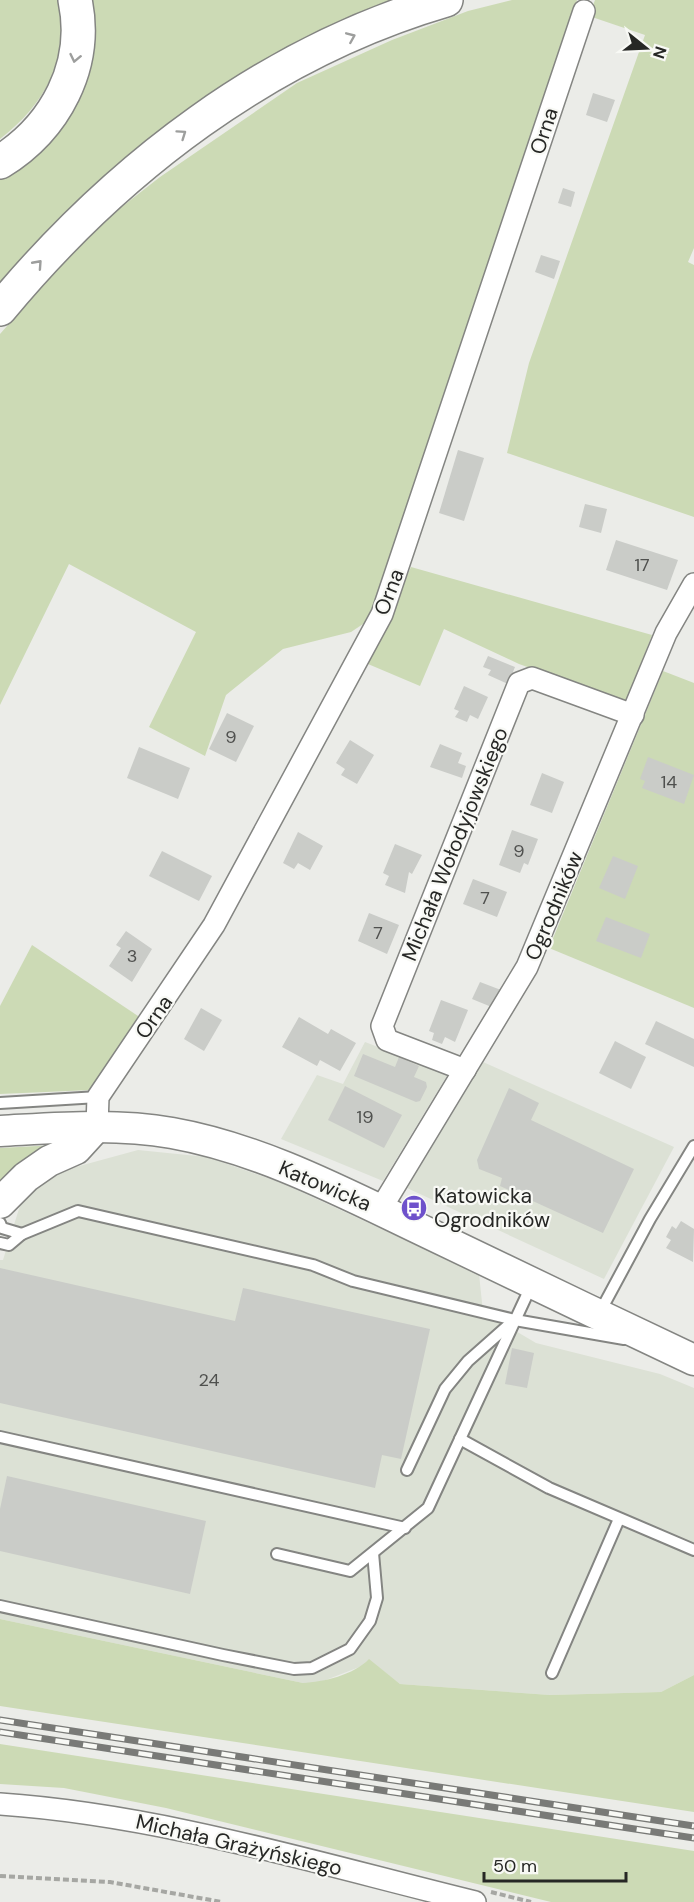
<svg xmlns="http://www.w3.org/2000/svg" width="694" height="1902" font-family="'DM Sans',sans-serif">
<rect width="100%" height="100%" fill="#ebece8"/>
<!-- built -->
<g fill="#dce1d5">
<path d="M365,1042L448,1074L383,1181L281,1139L317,1075L343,1084Z"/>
<path d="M483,1062L674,1147L604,1279L407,1188Z"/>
<path d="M138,1150L207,1157L282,1183L479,1274L483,1312L536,1343L660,1374L694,1388V1675L661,1692L550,1695L400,1684L369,1660L362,1666L318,1683H303L0,1619V1260H3L23,1196L50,1174Z"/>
</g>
<!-- green -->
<g fill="#ccdab5">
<path d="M0,0H58C71,58 45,104 0,139Z"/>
<path d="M92,0H403L89,193L16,264L0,285V179C54,154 89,101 94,42C95,28 92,13 92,0Z"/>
<path d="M512,0H577L369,620L351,632L283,649L226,695L205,756L149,727L196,632L69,564L0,705V334L91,231L160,177L297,83L392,40L468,11Z"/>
<path d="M595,0H694V248L688,262L694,265V517L507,453L529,363L645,35L589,16Z"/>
<path d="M411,567L652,635L626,702L519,664L444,629L420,686L368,664Z"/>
<path d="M663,671L694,683V1008L549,948Z"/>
<path d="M32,945L141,1018L91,1090L0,1094V1006Z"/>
<path d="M57,1145L0,1184V1148Z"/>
<path d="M0,1619L303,1683C323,1682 354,1675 369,1659L400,1684L550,1695L661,1692L694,1675V1812L0,1706Z"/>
<path d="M0,1744L694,1851V1902H551L166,1808L64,1788L0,1784Z"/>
</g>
<!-- building -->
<g fill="#caccc8">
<path d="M593,93L615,100L607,122L586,115Z"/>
<path d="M563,188L575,192L571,207L558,203Z"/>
<path d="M541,255L560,261L554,279L535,272Z"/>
<path d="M458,450L484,458L464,521L439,513Z"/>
<path d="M585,504L607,509L601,533L579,527Z"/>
<path d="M616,540L678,560L667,590L606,570Z"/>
<path d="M488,656L515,667L508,684L488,675L491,670L483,667Z"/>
<path d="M464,686L488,697L478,719L470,715L467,722L455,717L459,711L454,709Z"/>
<path d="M227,713L254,726L236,762L209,749Z"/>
<path d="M350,740L374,755L357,784L341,775L345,769L336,763Z"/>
<path d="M440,744L462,753L458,763L466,766L462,778L430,767Z"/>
<path d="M139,747L190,768L178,799L127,778Z"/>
<path d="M648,757L694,775L684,804L642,788L645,781L640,779Z"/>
<path d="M542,773L564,782L552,813L530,805Z"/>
<path d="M512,830L538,839L528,865L524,863L520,873L499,865Z"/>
<path d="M298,832L323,846L310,870L298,863L294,869L283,863Z"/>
<path d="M395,844L422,855L412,874L409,872L405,893L385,885L389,876L383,873Z"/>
<path d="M162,851L212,876L199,901L149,876Z"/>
<path d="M613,856L638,866L625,899L599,888Z"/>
<path d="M473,879L507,892L497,917L463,904Z"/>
<path d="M369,913L399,925L387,954L358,941Z"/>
<path d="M606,917L650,934L641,958L596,941Z"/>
<path d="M126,931L152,949L132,982L109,966L121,948L116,945Z"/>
<path d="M480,982L501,990L494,1008L472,999Z"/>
<path d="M441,1000L468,1010L455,1042L445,1037L442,1044L432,1040L434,1033L429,1031Z"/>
<path d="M201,1008L222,1020L204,1051L184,1039Z"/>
<path d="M299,1017L328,1034L331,1029L356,1043L340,1071L320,1060L317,1066L282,1047Z"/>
<path d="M656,1021L694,1039V1067L645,1044Z"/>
<path d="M615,1041L646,1057L631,1089L599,1073Z"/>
<path d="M363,1054L395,1067L399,1057L419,1066L414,1077L426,1082L427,1087L420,1101L416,1102L354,1076Z"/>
<path d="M345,1086L402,1115L384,1148L328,1120Z"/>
<path d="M509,1088L539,1103L531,1120L634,1169L603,1233L500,1186L502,1178L479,1169L477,1160Z"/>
<path d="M681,1221L694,1229L693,1262L666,1248L671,1240L666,1237L672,1226L676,1229Z"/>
<path d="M0,1268L235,1321L243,1288L430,1329L401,1459L382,1455L375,1488L0,1403Z"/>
<path d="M512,1348L534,1353L527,1388L505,1384Z"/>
<path d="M7,1476L206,1521L190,1594L0,1551V1509Z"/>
</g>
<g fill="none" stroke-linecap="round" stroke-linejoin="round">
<defs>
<g id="lane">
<path d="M0,1103L98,1097"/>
<path d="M0,1223L2,1228L22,1234"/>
<path d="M0,1243L9,1245L22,1234L78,1211L313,1265L353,1281L515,1320L624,1339"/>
<path d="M600,1312L650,1219L694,1146"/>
<path d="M0,1437L405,1528"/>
<path d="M460,1439L549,1488L694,1550"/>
<path d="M407,1470L445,1389L468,1361L512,1322"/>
<path d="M277,1554L350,1571L428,1508L532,1284"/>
<path d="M0,1606L223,1655L294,1669L312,1668L350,1649L370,1621L377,1598L373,1553"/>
<path d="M552,1673L619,1519"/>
</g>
<g id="street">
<path d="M465,1070L387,1040L382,1026L519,683L532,678L633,715"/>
<path d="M97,1126L98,1097L214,925L382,614L584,11"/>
<path d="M380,1210L527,967L666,633L694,584"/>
<path d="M0,1804C161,1815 319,1864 475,1902"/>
</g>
<g id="secondary">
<path d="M0,1131C58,1128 114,1123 172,1133C262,1149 346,1194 428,1233C517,1276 605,1318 694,1360"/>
<path d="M0,1203L26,1177L49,1161L76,1149L97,1126"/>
</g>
<g id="highway">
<path d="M0,162C55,128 89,66 75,0"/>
<path d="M0,309C117,168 268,52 446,0"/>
</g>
</defs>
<!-- lane casing -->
<use href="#lane" stroke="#848582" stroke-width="14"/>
<!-- street casing -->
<use href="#street" stroke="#848582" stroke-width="24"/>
<!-- secondary casing -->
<use href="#secondary" stroke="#848582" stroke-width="33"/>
<!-- highway casing -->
<use href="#highway" stroke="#848582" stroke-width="36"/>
<!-- path -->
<g stroke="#a6a7a3" stroke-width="4" stroke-dasharray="6 3" stroke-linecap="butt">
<path d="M0,1876L110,1882L222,1902"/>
<path d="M491,1892L531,1902"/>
</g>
<!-- lane -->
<use href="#lane" stroke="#fff" stroke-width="10"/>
<!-- street -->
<use href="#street" stroke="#fff" stroke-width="21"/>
<!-- secondary -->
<use href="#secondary" stroke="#fff" stroke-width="30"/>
<!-- highway -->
<use href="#highway" stroke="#fff" stroke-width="33"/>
<defs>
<g id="rail">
<path d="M0,1720L694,1826"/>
<path d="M0,1732L694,1838"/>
</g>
</defs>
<!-- rail casing -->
<use href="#rail" stroke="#797a77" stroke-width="7"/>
<!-- rail -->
<use href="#rail" stroke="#f8f9f5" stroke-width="4.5" stroke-dasharray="14" stroke-linecap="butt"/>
</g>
<!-- one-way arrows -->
<defs><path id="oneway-chevron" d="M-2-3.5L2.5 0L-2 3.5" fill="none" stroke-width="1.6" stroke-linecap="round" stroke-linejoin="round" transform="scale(1.5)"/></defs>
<g stroke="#9d9e9d">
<use href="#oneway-chevron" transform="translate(351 37) rotate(-23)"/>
<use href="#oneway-chevron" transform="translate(75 58) rotate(102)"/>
<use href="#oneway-chevron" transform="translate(182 134) rotate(-35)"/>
<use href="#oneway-chevron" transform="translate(38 264) rotate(-48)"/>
</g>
<!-- icons -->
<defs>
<symbol id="bus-disc" viewBox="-11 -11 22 22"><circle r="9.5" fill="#6e51cb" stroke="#f8f9f5"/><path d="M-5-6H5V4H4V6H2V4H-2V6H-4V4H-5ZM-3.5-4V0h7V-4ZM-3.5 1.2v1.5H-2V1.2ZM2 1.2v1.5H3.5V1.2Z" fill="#fff"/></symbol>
</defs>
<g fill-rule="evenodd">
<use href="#bus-disc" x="399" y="1193" width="30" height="30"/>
</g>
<g text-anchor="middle" stroke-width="4.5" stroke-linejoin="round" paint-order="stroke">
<!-- number labels -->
<g font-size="18" fill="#4f504e">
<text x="642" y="571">17</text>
<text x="231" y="743">9</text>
<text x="669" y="788">14</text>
<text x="519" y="857">9</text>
<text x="485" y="904">7</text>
<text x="378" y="939">7</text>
<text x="132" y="962">3</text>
<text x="365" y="1123">19</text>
<text x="209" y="1386">24</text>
</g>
<!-- street labels -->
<g font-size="21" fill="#262725" stroke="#f8f9f5">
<text transform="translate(544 131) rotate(-72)" y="7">Orna</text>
<text transform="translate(389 592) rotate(-69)" y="7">Orna</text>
<text transform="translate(455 844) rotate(-68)" y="7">Michała Wołodyjowskiego</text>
<text transform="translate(554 906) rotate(-67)" y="7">Ogrodników</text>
<text transform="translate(154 1017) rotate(-55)" y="7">Orna</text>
<text transform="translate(325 1186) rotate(23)" y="7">Katowicka</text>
<text transform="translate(239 1845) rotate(13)" y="7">Michała Grażyńskiego</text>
</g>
<!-- poi labels -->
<g font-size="21" fill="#262725" stroke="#f8f9f5" text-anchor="start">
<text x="434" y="1203">Katowicka<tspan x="434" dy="24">Ogrodników</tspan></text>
</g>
</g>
<!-- north arrow -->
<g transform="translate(646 48) rotate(108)" stroke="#f8f9f5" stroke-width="4.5" paint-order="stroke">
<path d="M0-4.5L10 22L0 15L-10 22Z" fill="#262725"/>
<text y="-9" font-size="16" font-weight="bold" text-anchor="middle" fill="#262725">N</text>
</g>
<!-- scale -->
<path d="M484 1872v9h142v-9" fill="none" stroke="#262725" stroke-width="3"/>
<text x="493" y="1872" font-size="18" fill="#262725" stroke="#f8f9f5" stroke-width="4.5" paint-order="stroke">50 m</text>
</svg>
